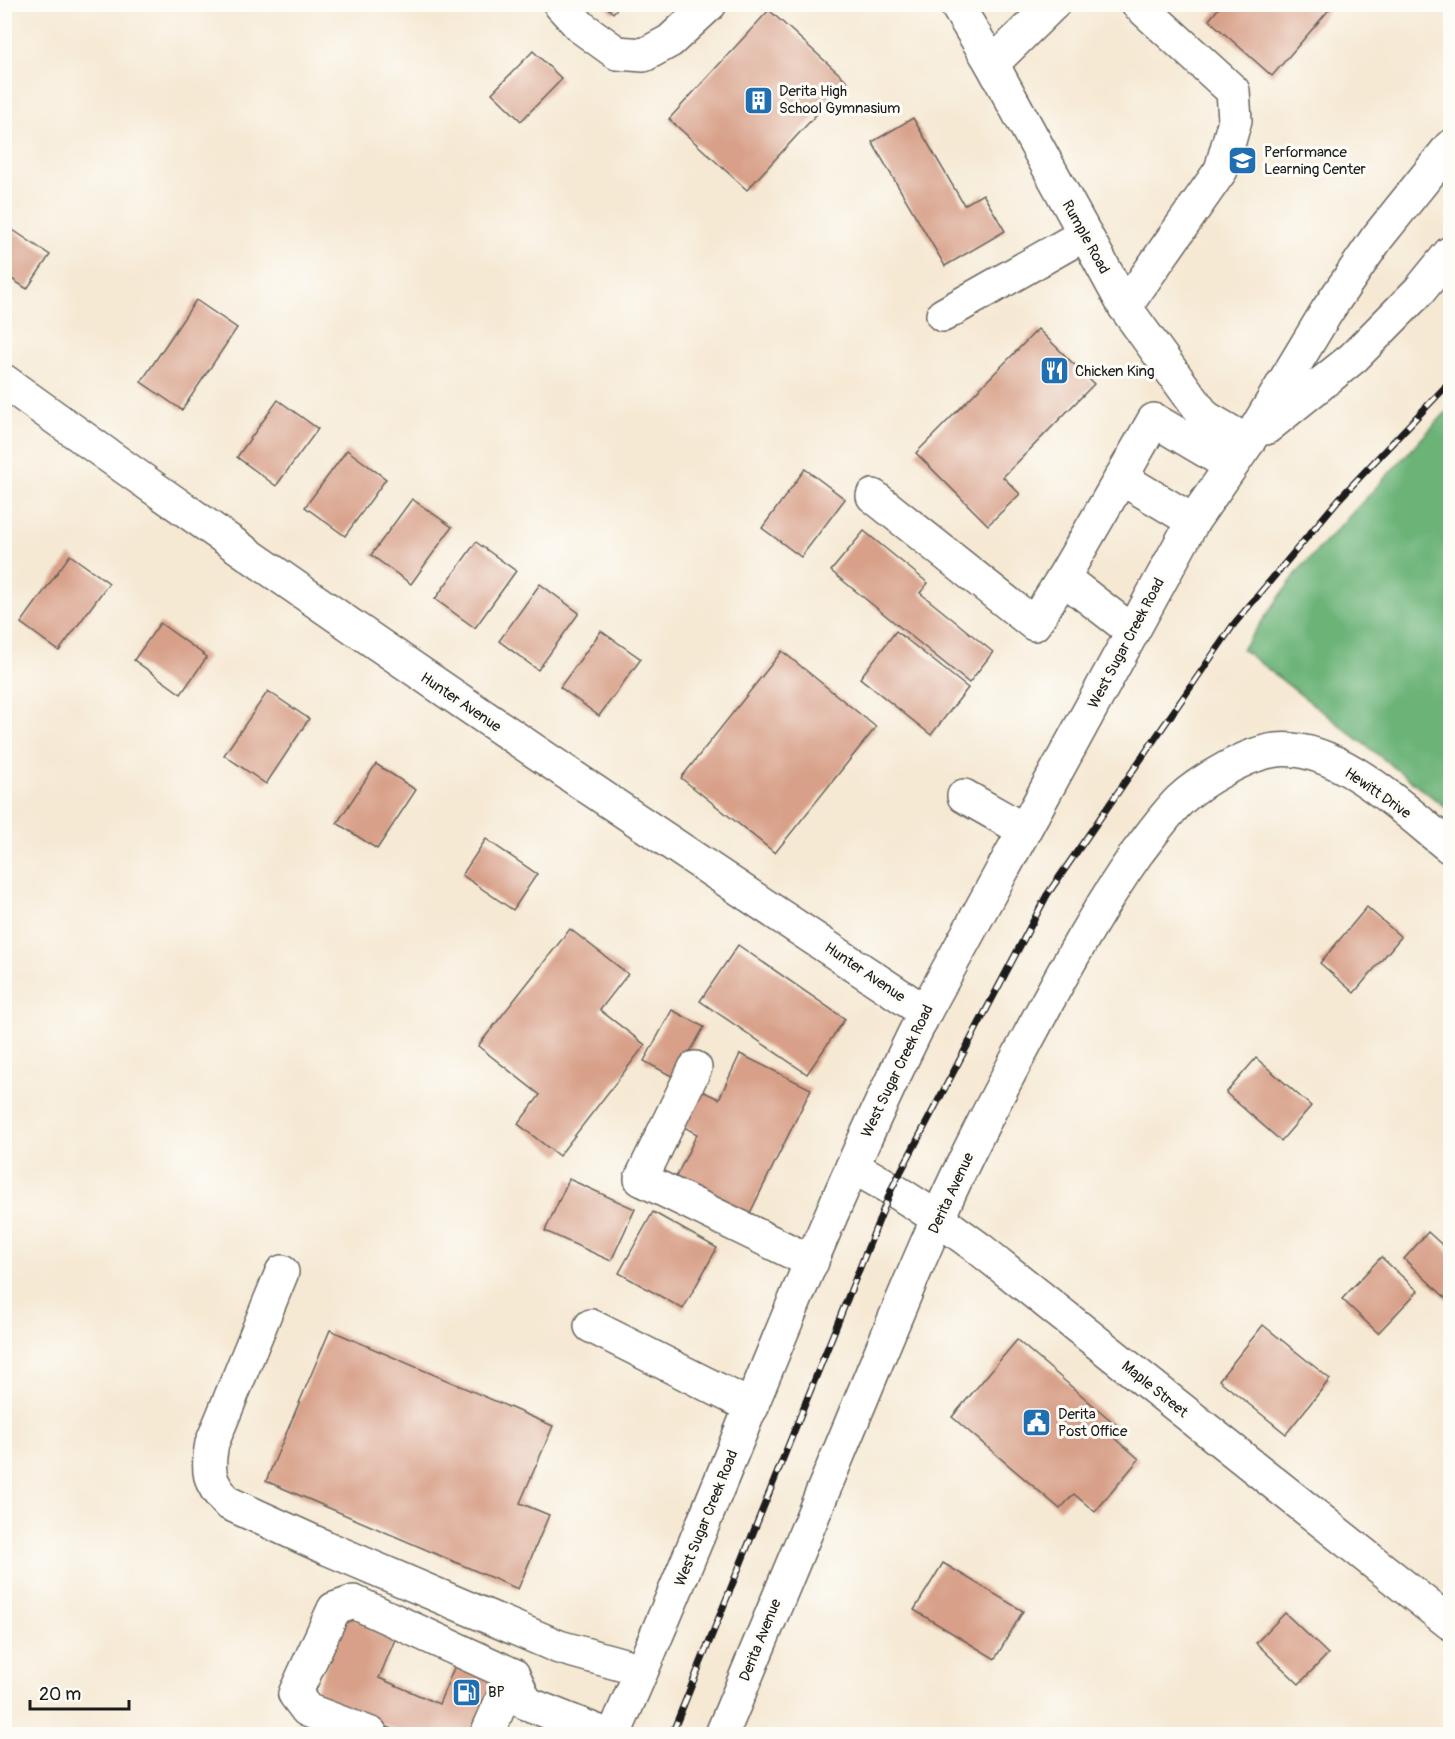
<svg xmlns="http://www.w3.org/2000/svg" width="1455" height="1739" font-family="Pangolin,sans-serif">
<rect width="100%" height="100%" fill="#fdfcf7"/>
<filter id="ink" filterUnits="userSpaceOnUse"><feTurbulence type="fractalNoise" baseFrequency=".0167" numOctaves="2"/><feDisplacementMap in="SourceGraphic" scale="12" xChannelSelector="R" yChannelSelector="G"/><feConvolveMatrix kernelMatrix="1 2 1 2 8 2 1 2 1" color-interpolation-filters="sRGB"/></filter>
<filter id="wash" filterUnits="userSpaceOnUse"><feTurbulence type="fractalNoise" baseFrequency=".008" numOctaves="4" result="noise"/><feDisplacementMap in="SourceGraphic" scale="24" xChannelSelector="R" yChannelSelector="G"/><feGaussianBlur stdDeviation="1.35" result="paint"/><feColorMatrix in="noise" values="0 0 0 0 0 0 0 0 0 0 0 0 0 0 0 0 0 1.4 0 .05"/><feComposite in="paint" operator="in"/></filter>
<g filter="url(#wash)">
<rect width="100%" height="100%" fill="#f6e9d4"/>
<!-- forest -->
<path fill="#6cb378" stroke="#44684a" stroke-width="1.5" d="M1450,408V811L1242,649L1299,570Z"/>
<g id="blocks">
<!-- building -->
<g fill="#d8a089">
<path d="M604,4H621L613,13Z"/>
<path d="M1222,4H1334L1272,76L1209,20Z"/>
<path d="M769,10L847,81L747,190L669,119Z"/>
<path d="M533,51L562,79L521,121L492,93Z"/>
<path d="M913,118L964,205L983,194L1005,231L945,266L872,142Z"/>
<path d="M4,224L50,255L27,289L4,274Z"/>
<path d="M196,300L237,328L182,410L141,382Z"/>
<path d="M1038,329L1094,384L1003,477L1020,494L988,525L916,453Z"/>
<path d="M278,400L318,429L276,486L237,457Z"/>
<path d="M347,450L386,479L345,536L305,507Z"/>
<path d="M805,469L845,499L801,557L762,528Z"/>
<path d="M412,499L452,527L411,584L371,555Z"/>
<path d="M864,531L928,583L920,593L993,652L969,683L831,571Z"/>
<path d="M476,542L516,571L475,628L435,599Z"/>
<path d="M70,555L109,583L59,651L21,623Z"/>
<path d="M540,584L579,613L538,670L499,641Z"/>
<path d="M160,623L207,657L181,694L134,660Z"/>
<path d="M601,631L641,659L599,716L560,687Z"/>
<path d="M896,631L968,688L931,735L860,678Z"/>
<path d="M782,651L876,727L775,853L681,778Z"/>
<path d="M268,691L309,719L266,784L224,755Z"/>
<path d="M376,764L416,790L377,849L337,823Z"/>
<path d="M486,839L537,874L513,910L462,875Z"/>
<path d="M1367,907L1401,937L1354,993L1320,963Z"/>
<path d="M570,929L628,974L600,1010L645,1045L559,1156L518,1124L540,1095L478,1046Z"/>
<path d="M738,945L845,1019L807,1074L700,1001Z"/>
<path d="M672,1010L704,1027L675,1078L644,1061Z"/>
<path d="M740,1054L811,1089L749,1215L675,1179L697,1134L684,1127L702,1091L719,1099Z"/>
<path d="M1256,1058L1311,1106L1281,1141L1226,1093Z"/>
<path d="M569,1179L635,1209L611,1261L545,1231Z"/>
<path d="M653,1212L717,1248L683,1309L619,1273Z"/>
<path d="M1428,1232L1450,1252V1302L1404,1259Z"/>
<path d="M1381,1257L1418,1291L1378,1333L1342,1299Z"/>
<path d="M1263,1325L1330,1379L1286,1434L1219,1380Z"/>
<path d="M330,1330L553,1426L520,1503L549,1515L518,1589L266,1481Z"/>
<path d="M1017,1340L1121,1429L1114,1437L1139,1459L1095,1512L1074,1494L1060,1509L952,1417Z"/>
<path d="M943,1563L1023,1611L995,1659L914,1610Z"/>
<path d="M1285,1613L1328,1654L1299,1684L1256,1643Z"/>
<path d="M347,1615L396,1637L379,1678L439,1704L456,1663L495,1680L472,1734H404L314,1695Z"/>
</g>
</g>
</g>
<g filter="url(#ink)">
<use href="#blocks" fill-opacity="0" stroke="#68645c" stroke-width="1.5"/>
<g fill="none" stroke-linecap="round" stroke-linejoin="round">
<defs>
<g id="minor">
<path d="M560,4L581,27L617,53L644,55L670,41L710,4"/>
<path d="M956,4L992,64L1125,307L1205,417L1248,442"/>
<path d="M992,64L1053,4"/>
<path d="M1125,307L1221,170L1235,120L1233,91L1138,4"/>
<path d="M943,315L1085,234"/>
<path d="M4,381C306,599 615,807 925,1012"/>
<path d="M1121,478L1154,420L1230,465"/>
<path d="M873,496L1034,624L1063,578"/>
<path d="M1132,631L1063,578L1121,478L1193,521"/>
<path d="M964,796L1024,830"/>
<path d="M695,1068L641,1179L812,1262"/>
<path d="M852,1167C898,1190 939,1219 981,1250L1450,1623"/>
<path d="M282,1272L212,1443C207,1470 208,1483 228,1503L329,1549L559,1647L642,1670"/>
<path d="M591,1326L752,1407"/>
<path d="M371,1734L307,1710L295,1694L334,1609L354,1602L513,1675L526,1703L604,1734"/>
<path d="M487,1734L513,1675"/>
<path d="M722,1734C765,1629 809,1524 853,1419C881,1352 908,1285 938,1218C967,1152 1002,1087 1036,1023C1067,965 1099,907 1137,853C1151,835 1164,816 1180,800C1200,781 1248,753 1276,750C1337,743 1406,812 1450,847"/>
</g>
<g id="major">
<path d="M1266,428L1353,358L1420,290L1450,253"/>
<path d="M614,1734C720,1495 808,1247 925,1012L1193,521L1248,442L1327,311L1377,238L1450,147"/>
</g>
</defs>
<!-- minor casing -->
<use href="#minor" stroke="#68645c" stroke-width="36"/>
<!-- major casing -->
<use href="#major" stroke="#68645c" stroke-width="36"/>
<!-- minor -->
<use href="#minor" stroke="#fff" stroke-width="33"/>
<!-- major -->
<use href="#major" stroke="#fff" stroke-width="33"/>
<defs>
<path id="rail" d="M672,1734L892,1188L1047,895L1234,624L1339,499L1450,382"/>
</defs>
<!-- rail casing -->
<use href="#rail" stroke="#1c1c1c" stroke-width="7"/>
<!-- rail -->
<use href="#rail" stroke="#fdfcf7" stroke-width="4.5" stroke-dasharray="14" stroke-linecap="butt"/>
</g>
</g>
<!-- icons -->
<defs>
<symbol id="building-square" viewBox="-11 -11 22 22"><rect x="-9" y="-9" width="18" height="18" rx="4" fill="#1f6fb2" stroke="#fdfcf7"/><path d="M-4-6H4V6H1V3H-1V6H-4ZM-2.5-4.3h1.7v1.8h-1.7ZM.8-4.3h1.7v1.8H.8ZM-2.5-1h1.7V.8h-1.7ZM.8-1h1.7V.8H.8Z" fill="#fff"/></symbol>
<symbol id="school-square" viewBox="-11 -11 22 22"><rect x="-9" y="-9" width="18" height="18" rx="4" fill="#1f6fb2" stroke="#fdfcf7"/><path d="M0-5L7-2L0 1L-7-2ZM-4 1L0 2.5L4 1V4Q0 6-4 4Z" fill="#fff"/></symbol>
<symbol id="restaurant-square" viewBox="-11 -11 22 22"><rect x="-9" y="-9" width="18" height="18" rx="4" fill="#1f6fb2" stroke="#fdfcf7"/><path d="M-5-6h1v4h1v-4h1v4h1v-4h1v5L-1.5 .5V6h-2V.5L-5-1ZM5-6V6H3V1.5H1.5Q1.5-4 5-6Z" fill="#fff"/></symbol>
<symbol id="civic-square" viewBox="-11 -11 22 22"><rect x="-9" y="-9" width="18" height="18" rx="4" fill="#1f6fb2" stroke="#fdfcf7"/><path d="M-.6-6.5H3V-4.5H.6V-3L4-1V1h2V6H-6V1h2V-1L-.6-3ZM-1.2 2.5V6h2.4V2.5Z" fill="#fff"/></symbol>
<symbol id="fuel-square" viewBox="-11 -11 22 22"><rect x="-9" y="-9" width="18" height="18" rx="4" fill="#1f6fb2" stroke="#fdfcf7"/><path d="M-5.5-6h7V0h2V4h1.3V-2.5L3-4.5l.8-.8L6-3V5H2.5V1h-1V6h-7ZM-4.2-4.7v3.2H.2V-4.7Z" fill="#fff"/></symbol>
</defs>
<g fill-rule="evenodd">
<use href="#building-square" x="742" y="84" width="33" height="33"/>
<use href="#school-square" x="1226" y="144" width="33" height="33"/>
<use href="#restaurant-square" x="1038" y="354" width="33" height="33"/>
<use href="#civic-square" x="1020" y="1406" width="33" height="33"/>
<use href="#fuel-square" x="450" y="1676" width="33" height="33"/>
</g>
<g text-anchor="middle" stroke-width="6" stroke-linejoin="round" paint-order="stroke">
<!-- poi labels -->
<g font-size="15" fill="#1c1c1c" stroke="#fdfcf7" text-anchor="start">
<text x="779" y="96">Derita High<tspan x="779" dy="17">School Gymnasium</tspan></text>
<text x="1264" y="157">Performance<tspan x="1264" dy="17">Learning Center</tspan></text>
<text x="1075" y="376">Chicken King</text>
<text x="1058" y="1419">Derita<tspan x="1058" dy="17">Post Office</tspan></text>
<text x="488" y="1697">BP</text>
</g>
<!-- street labels -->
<g font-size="15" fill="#1c1c1c" stroke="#fdfcf7">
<text transform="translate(1086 237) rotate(61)" y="5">Rumple Road</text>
<text transform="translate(1126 643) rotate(-62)" y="5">West Sugar Creek Road</text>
<text transform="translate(461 702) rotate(34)" y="5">Hunter Avenue</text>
<text transform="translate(1378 793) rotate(35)" y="5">Hewitt Drive</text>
<text transform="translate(865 972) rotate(34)" y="5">Hunter Avenue</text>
<text transform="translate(897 1071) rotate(-64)" y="5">West Sugar Creek Road</text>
<text transform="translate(951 1193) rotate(-65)" y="5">Derita Avenue</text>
<text transform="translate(1155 1389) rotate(39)" y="5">Maple Street</text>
<text transform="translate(706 1518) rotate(-68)" y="5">West Sugar Creek Road</text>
<text transform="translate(760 1640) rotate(-68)" y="5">Derita Avenue</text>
</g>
</g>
<!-- margin -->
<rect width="1455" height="1739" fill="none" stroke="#fdfcf7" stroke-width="24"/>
<!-- scale -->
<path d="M30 1700v9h99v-9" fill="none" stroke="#1c1c1c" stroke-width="3"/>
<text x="39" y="1700" font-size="18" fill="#1c1c1c" stroke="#fdfcf7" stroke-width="4.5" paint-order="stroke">20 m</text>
</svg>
